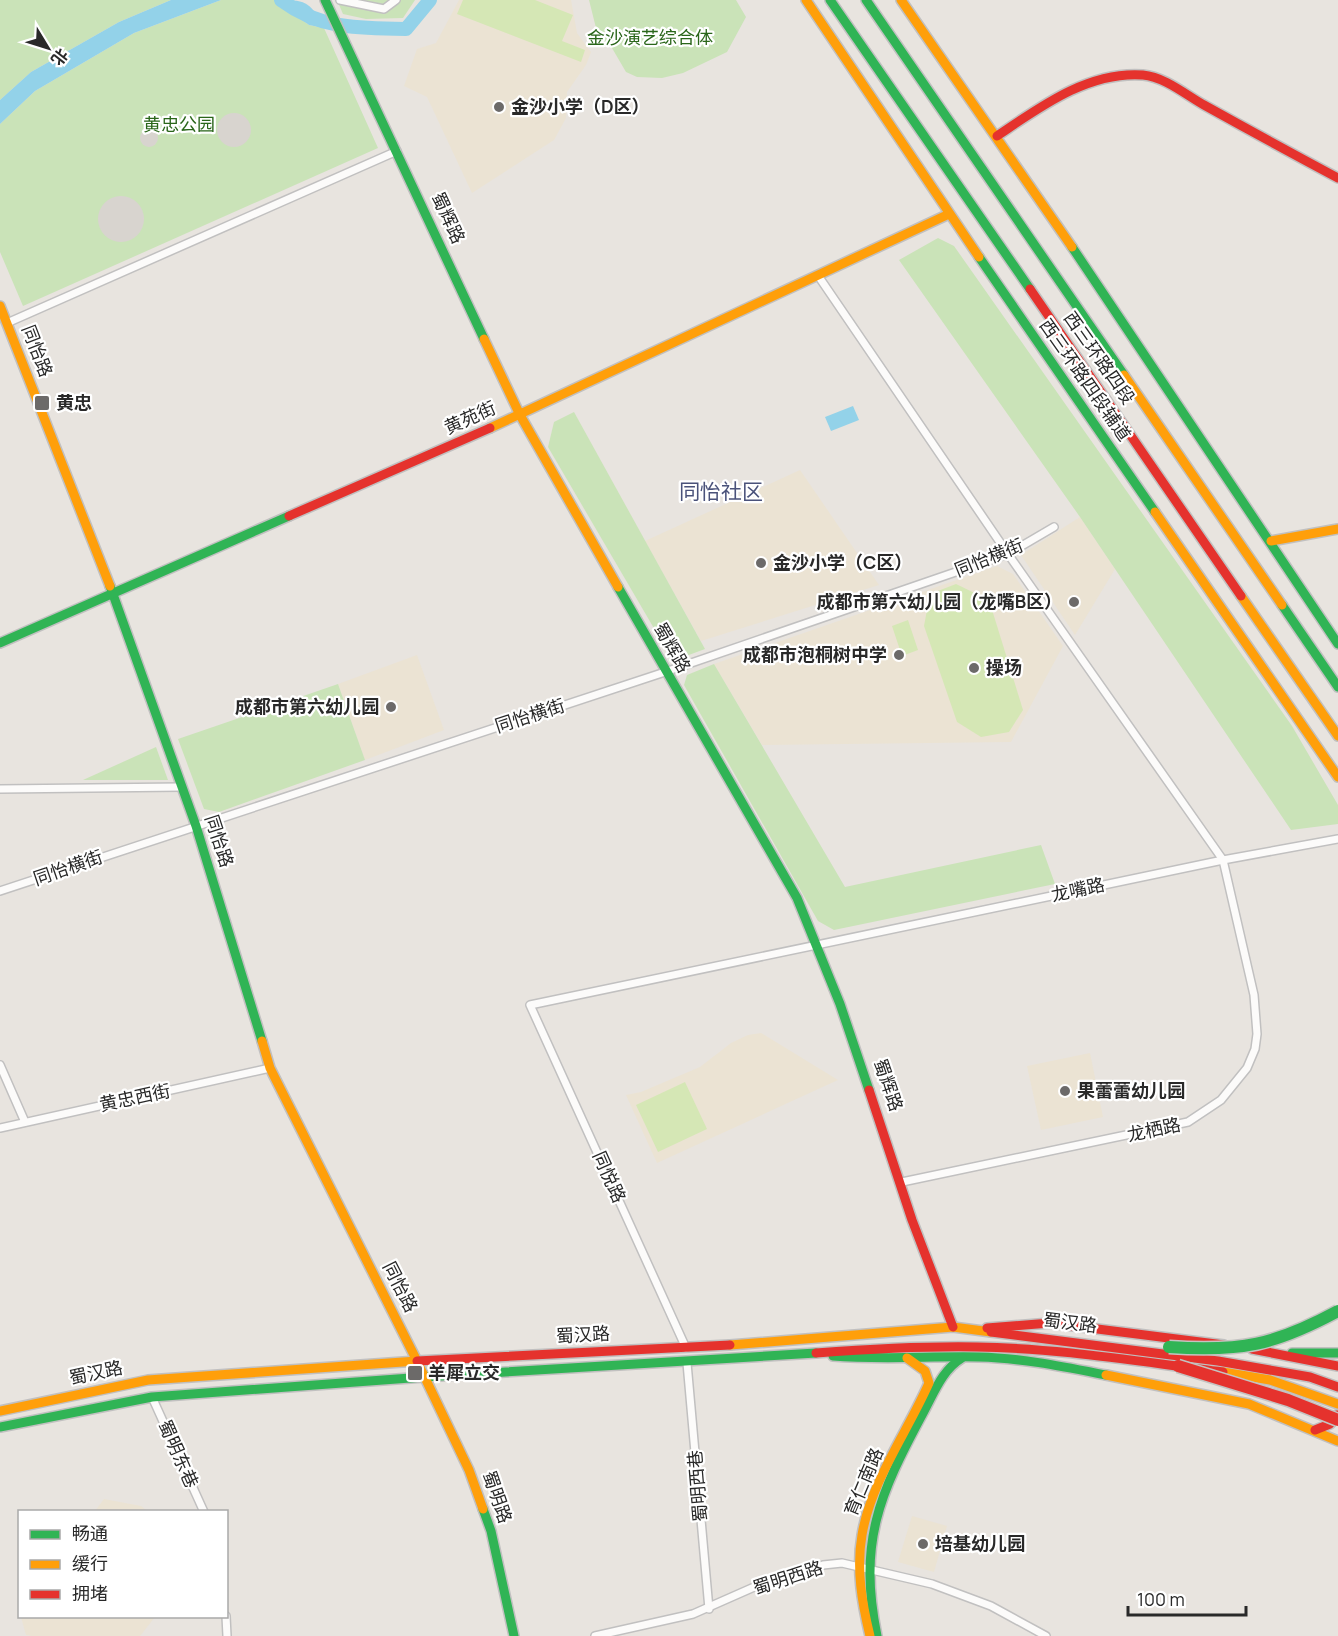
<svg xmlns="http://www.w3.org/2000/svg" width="1338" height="1636" font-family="Manrope,'Noto Sans SC',sans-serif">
<rect width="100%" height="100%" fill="#e8e4df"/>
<!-- education -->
<g fill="#ebe3d3">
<path d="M459,0H571L577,33L591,52L586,65L567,92L566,118L554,140L472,193L427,97L404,86L417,49L436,43Z"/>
<path d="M800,470L879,585L701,641L645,541Z"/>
<path d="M1080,517L1115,569L1075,635L1021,555Z"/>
<path d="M997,566L1013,574L1063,646L1011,742L762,745L714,664Z"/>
<path d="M417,655L444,730L365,760L338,684Z"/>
<path d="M761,1033L838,1080L657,1163L626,1095L641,1092L700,1067L731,1043L748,1035Z"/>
<path d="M1090,1053L1103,1117L1041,1130L1027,1066Z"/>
<path d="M104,1499L141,1506L147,1511H95Z"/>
<path d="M912,1516L947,1526L934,1572L898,1562Z"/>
<path d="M21,1617V1616L155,1617L140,1636H31L26,1635Z"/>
</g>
<!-- green -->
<g fill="#cae3b8">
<path d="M0,0H171L119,22L31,72L0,100Z"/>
<path d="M221,0H274L309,25L324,28L378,148L23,306L0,252V124L35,91L134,33Z"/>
<path d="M337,0H415L403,18L366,19L343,14Z"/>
<path d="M589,0H736L746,17L727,52L683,73L662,78L637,77L626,72L612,48L604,42L596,28Z"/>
<path d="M938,238L954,246L1292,726L1338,805V824L1291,830L1080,517L899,260Z"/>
<path d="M574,412L705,649L678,659L669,654L548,447L554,422Z"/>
<path d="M714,664L845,887L1041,845L1055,884L834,930L818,921L684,685L687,675Z"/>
<path d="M338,684L365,760L219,812L204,809L178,739Z"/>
<path d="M156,747L168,780H83Z"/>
</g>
<!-- pitch -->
<g fill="#d5e7b5">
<path d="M463,0H535L573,15L562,41L585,50L581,62L457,14Z"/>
<path d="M956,584L989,600L1023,710L1009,732L981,737L957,722L924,626L930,594Z"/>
<path d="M908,620L918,650L902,656L892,626Z"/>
<path d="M685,1082L707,1129L658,1152L636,1105Z"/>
</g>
<!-- plaza -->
<g fill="#d8d4cf">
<circle cx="234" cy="130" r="17"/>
<circle cx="149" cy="138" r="9"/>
<circle cx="121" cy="219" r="23"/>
</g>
<!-- water -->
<g fill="#93d2e9">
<path d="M171,0H221L134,33L35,91L0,124V100L31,72L119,22Z"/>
<path d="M274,0C306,0 309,0 324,28L309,25Z"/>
<path d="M853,406L859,420L831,431L825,417Z"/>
</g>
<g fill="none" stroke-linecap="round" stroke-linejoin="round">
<!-- river -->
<path stroke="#93d2e9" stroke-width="14" d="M281,0C322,30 358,28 406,29L430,0"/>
<defs>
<g id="street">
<path d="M340,0L384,9L396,0"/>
<path d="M819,277L1008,554L1223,860L1254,995L1257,1034L1255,1049L1247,1068L1221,1100L1188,1122L902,1182"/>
<path d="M7,323L397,151"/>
<path d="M0,789L182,787"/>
<path d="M0,891L665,672L1008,554L1054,527"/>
<path d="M0,1065L25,1122"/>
<path d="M0,1128L270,1068"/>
<path d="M686,1348L530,1005L1223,860L1338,839"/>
<path d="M687,1363L709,1609"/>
<path d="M152,1397L204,1512"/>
<path d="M226,1616L227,1636"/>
<path d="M595,1636L693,1614L761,1584L823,1565L842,1563L932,1584L991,1606L1046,1636"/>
</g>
<g id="fast">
<path d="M325,0L484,339"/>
<path d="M830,0L1030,289"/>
<path d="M866,0L1124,375"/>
<path d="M1072,247L1338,644"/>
<path d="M979,257L1155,512"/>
<path d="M110,586L196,826L262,1041"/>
<path d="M618,587L797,898L840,1004L869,1090"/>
<path d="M1282,605L1338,687"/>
<path d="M0,643L289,516"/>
<path d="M1292,1353H1338"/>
<path d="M833,1356C882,1360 930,1356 979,1357C1022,1358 1065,1367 1106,1375"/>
<path d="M424,1377L816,1353"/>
<path d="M0,1427L152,1397L424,1377"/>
<path d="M483,1509L491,1531L514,1636"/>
<path d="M877,1636C858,1542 879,1495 923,1413C934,1393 942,1370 962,1358"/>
</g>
<g id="slow">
<path d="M806,0L979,257"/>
<path d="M901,0L1072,247"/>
<path d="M0,306L110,586"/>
<path d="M484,339L520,415L618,587"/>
<path d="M1124,375L1282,605"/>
<path d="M490,428L949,214"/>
<path d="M1155,512L1338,777"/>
<path d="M1271,541L1338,529"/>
<path d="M1241,596L1338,736"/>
<path d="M262,1041L270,1068L417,1361L469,1470L483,1509"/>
<path d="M730,1345L953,1327L991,1332"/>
<path d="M1223,1372L1270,1380L1338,1404"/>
<path d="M1106,1375L1249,1404L1338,1441"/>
<path d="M0,1411L148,1380L417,1361"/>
<path d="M870,1636C862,1603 856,1569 862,1535C871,1481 907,1433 929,1383L925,1371L907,1358"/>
</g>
<g id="jam">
<path d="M997,136C1040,107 1088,71 1143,75C1165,77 1186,95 1204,105C1249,130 1293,154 1338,178"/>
<path d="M1030,289L1241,596"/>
<path d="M289,516L490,428"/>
<path d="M869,1090L912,1220L953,1327"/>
<path d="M987,1328L1050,1323L1224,1345"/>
<path d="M991,1332L1218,1361L1310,1377L1338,1387"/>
<path d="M1252,1349L1338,1366"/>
<path d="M816,1353C870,1349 923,1346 977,1347C1059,1348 1141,1362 1223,1372"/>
<path d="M417,1361L730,1345"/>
<path d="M1315,1430L1330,1424L1337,1415"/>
</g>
</defs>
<!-- street casing -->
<use href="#street" stroke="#c1c0c0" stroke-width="10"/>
<!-- fast casing -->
<use href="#fast" stroke="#c1c0c0" stroke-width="12"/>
<!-- slow casing -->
<use href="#slow" stroke="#c1c0c0" stroke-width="12"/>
<!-- jam casing -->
<use href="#jam" stroke="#c1c0c0" stroke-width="12"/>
<!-- street -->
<use href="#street" stroke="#fcfbfa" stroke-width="7"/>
<!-- fast -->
<use href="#fast" stroke="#30b455" stroke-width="9"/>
<!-- slow -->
<use href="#slow" stroke="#ff9f0a" stroke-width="9"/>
<!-- jam -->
<use href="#jam" stroke="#e5322d" stroke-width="9"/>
<defs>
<path id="fast-bridge" d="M1169,1347C1241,1352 1275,1345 1338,1311"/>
<path id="jam-bridge" d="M1178,1366L1288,1400L1338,1420"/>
</defs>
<!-- fast-bridge casing -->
<use href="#fast-bridge" stroke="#c4c3c1" stroke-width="15" stroke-linecap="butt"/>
<!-- jam-bridge casing -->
<use href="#jam-bridge" stroke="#c4c3c1" stroke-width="15" stroke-linecap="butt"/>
<!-- fast-bridge -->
<use href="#fast-bridge" stroke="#30b455" stroke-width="12"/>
<!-- jam-bridge -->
<use href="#jam-bridge" stroke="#e5322d" stroke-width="12"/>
</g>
<!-- markers -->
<g fill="#6c6a69" stroke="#fff" stroke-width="2">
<circle cx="499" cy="107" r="6"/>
<rect x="34" y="395" width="16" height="16" rx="3"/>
<circle cx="761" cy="563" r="6"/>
<circle cx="1074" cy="602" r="6"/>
<circle cx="899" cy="655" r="6"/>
<circle cx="974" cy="668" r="6"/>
<circle cx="391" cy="707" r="6"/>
<circle cx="1065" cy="1091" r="6"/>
<rect x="407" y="1365" width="16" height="16" rx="3"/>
<circle cx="923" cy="1544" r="6"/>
</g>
<g text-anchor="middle" stroke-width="4.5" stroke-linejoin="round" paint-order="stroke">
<!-- park labels -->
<g font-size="18" fill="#2a661a" stroke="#fff">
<text x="650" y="44">金沙演艺综合体</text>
<text x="179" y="131">黄忠公园</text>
</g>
<!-- poi labels -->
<g font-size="18" font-weight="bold" fill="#292929" stroke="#fff" text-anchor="start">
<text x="511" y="113">金沙小学（D区）</text>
<text x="56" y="409">黄忠</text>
<text x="773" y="569">金沙小学（C区）</text>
<text x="1062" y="608" text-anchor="end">成都市第六幼儿园（龙嘴B区）</text>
<text x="887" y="661" text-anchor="end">成都市泡桐树中学</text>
<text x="986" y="674">操场</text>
<text x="379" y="713" text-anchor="end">成都市第六幼儿园</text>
<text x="1077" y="1097">果蕾蕾幼儿园</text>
<text x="428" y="1379">羊犀立交</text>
<text x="935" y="1550">培基幼儿园</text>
</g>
<!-- street labels -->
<g font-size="18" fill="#292929" stroke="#fff">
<text transform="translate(448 218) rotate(65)" y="6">蜀辉路</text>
<text transform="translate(37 351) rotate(69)" y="6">同怡路</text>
<text transform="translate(1099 358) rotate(55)" y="6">西三环路四段</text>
<text transform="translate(1085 380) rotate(55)" y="6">西三环路四段辅道</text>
<text transform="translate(470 418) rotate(-24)" y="6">黄苑街</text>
<text transform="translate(989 558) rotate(-22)" y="6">同怡横街</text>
<text transform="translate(672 648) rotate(60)" y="6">蜀辉路</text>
<text transform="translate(530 716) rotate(-18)" y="6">同怡横街</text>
<text transform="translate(219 841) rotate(72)" y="6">同怡路</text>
<text transform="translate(68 868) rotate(-19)" y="6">同怡横街</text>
<text transform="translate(1078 890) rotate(-12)" y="6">龙嘴路</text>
<text transform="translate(888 1085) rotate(71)" y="6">蜀辉路</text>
<text transform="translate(135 1098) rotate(-12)" y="6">黄忠西街</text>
<text transform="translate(1154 1130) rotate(-12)" y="6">龙栖路</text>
<text transform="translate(609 1177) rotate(66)" y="6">同悦路</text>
<text transform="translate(400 1287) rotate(63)" y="6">同怡路</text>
<text transform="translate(1070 1323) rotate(7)" y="6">蜀汉路</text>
<text transform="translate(583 1335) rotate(-3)" y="6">蜀汉路</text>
<text transform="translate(96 1373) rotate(-12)" y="6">蜀汉路</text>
<text transform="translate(178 1454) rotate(66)" y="6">蜀明东巷</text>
<text transform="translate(864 1482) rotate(-67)" y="6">育仁南路</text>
<text transform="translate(698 1486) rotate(-95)" y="6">蜀明西巷</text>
<text transform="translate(497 1497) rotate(71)" y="6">蜀明路</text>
<text transform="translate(788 1578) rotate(-18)" y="6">蜀明西路</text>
</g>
<!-- quarter labels -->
<g font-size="21" fill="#4a527a" stroke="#fff">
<text x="721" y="499">同怡社区</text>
</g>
</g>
<!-- legend -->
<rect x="18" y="1510" width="210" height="108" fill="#ffffff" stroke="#a9a9a9" stroke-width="1.5"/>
<rect x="30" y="1530" width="30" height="9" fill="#30b455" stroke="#a9a9a9" stroke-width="1.5"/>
<text x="72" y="1540" font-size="18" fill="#292929">畅通</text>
<rect x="30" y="1560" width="30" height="9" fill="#ff9f0a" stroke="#a9a9a9" stroke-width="1.5"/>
<text x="72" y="1570" font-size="18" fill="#292929">缓行</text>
<rect x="30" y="1590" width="30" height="9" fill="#e5322d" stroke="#a9a9a9" stroke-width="1.5"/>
<text x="72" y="1600" font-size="18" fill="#292929">拥堵</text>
<!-- north arrow -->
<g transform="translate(48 48) rotate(128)" stroke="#ffffff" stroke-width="4.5" paint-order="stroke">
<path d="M0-4.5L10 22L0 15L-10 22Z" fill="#292929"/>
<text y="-9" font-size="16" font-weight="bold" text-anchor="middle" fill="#292929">北</text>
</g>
<!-- scale -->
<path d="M1128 1606v9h118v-9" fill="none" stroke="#292929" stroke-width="3"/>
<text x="1137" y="1606" font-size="18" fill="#292929" stroke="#ffffff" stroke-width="4.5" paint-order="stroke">100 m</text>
</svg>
